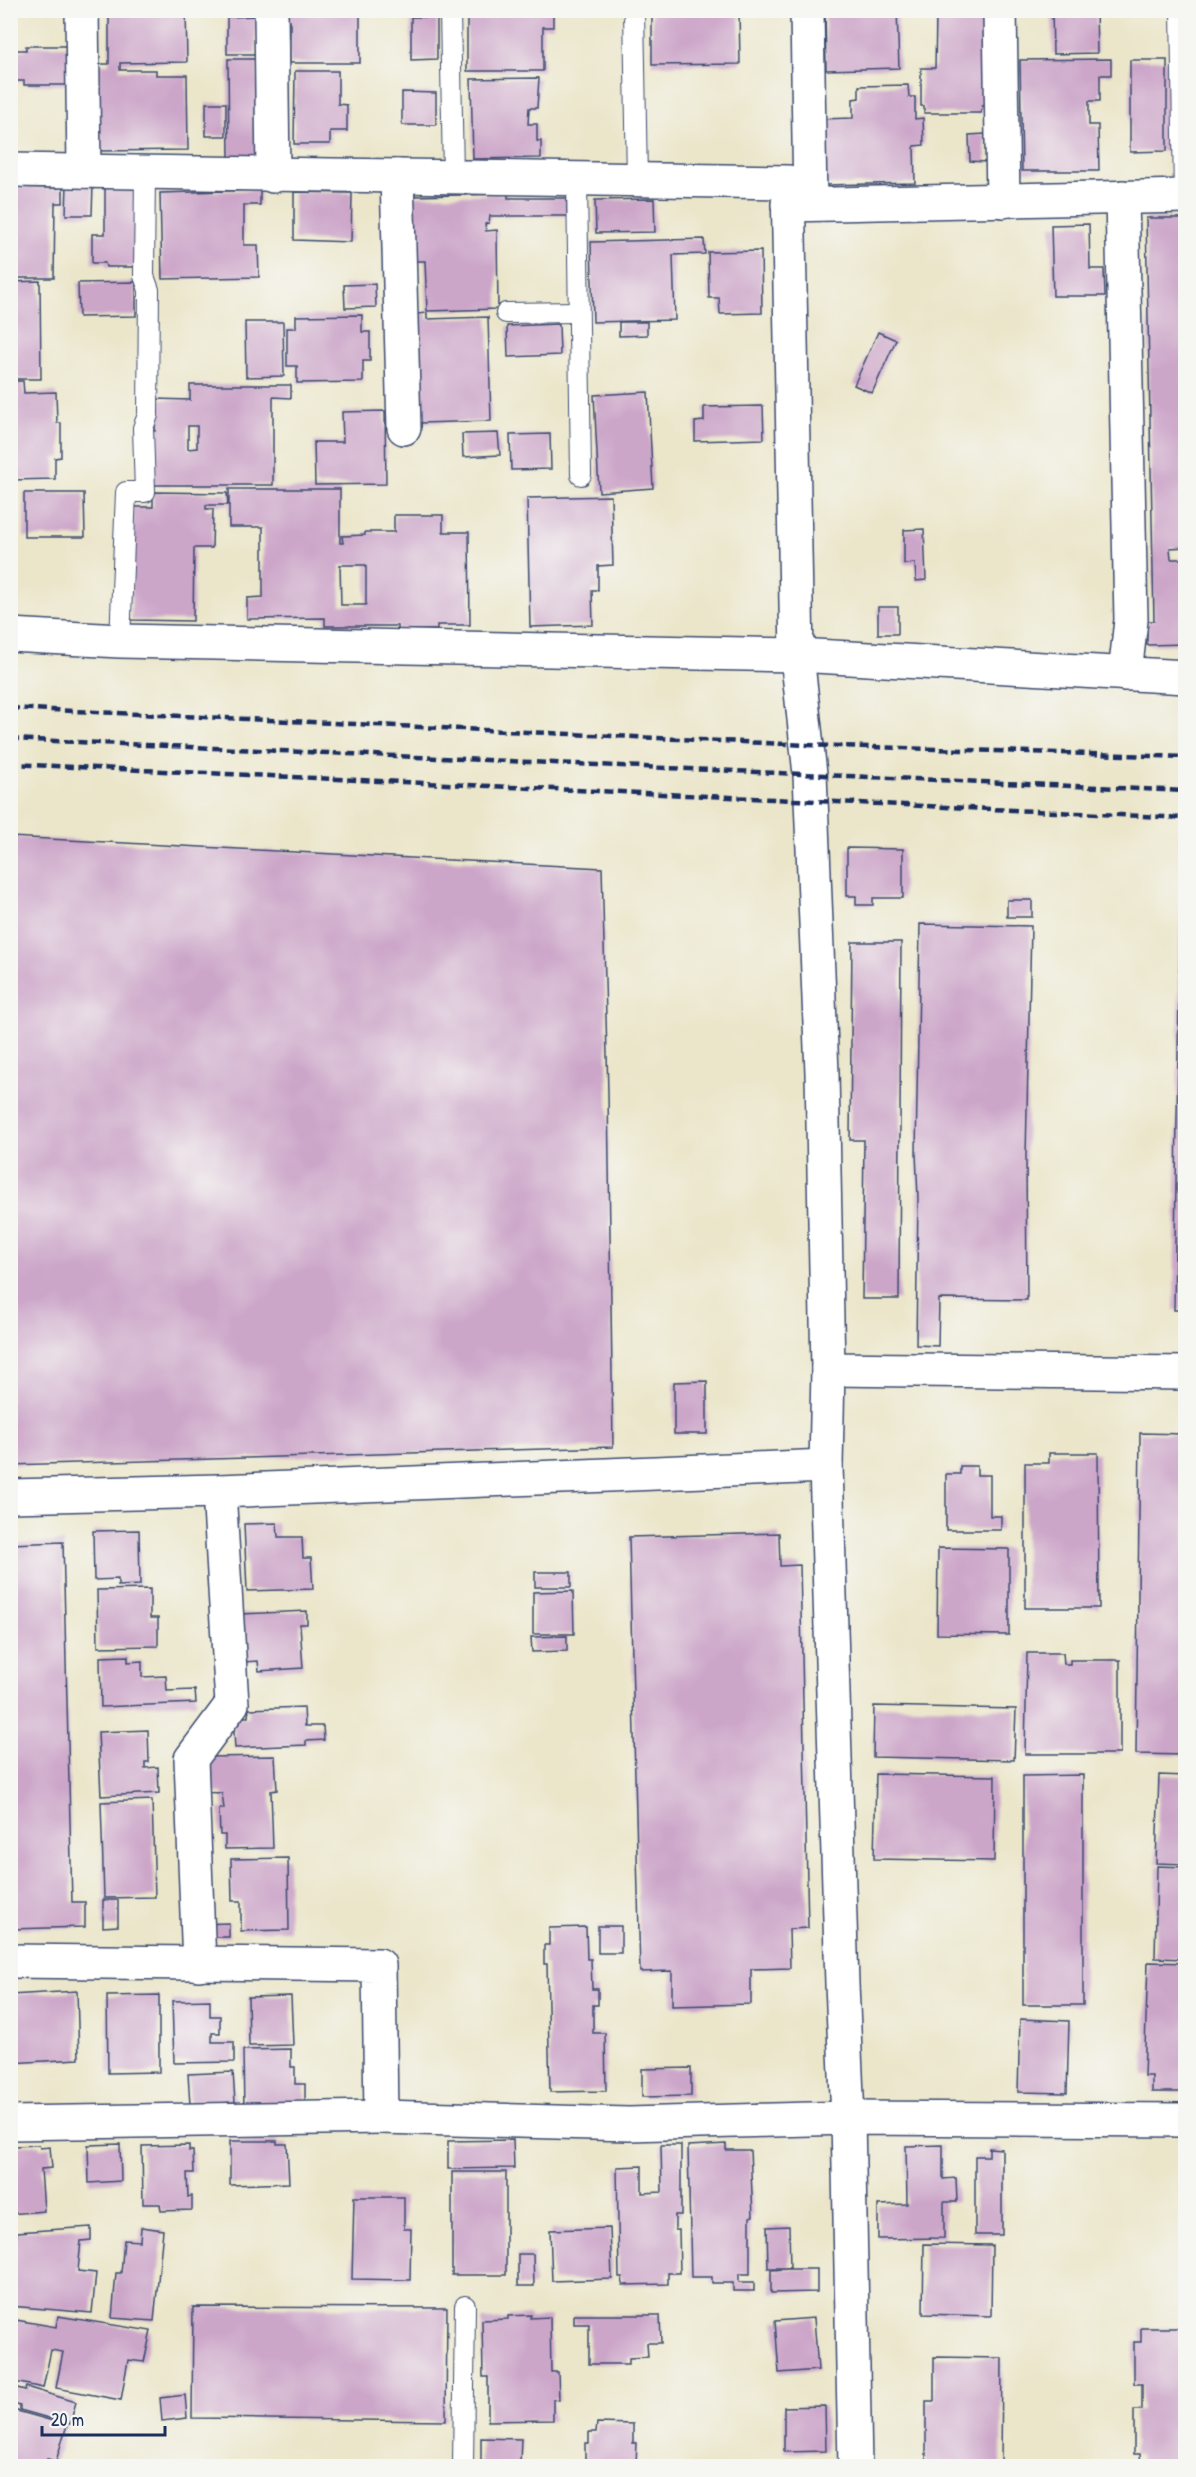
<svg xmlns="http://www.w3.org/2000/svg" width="1196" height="2477" font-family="'Patrick Hand',sans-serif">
<rect width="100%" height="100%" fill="#f6f6f2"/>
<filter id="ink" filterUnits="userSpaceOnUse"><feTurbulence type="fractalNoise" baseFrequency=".0167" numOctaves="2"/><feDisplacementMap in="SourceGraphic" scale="12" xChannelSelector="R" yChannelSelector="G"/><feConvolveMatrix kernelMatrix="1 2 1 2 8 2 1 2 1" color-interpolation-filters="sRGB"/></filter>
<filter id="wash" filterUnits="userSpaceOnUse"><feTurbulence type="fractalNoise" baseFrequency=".008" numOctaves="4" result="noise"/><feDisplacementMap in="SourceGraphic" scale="24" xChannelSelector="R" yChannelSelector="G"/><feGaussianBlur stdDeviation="1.35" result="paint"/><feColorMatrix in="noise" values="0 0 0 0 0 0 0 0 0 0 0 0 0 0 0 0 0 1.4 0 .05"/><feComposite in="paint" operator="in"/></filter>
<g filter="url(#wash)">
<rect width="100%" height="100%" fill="#ebe6ca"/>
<g id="blocks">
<!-- building -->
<g fill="#cca6c9" fill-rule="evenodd">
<path d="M109,10H186L187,62L120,63V70H156V75H187L188,150L100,151L98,64H109Z"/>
<path d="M286,10H360V63H290V20H286Z"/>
<path d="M467,10H553V27H543V71H467Z"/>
<path d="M652,10H739L740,64L652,65Z"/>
<path d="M825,10H897L899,68L826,70Z"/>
<path d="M1052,10H1096L1097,53L1053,54Z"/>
<path d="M256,16V54H227V17Z"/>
<path d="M411,17H437V59L411,60Z"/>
<path d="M936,17H986L985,106H982L981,113H924V106H921V68H935Z"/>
<path d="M26,46H70V85H24V81H10V50H26Z"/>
<path d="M228,59H258L259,157L229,158Z"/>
<path d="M1111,59V75H1100V101H1089V125H1098L1099,171H1022L1020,60Z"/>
<path d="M1130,60H1167V151L1130,152Z"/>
<path d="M295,71H338V104L347,105V131H330V144H294Z"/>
<path d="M539,78L537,108H529L528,124H537V141H541V158L473,159L471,79Z"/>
<path d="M908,85L909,97H915V119L923,118L924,145L914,146L915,183L823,185L821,119L853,118V99L859,98V86Z"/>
<path d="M402,92L436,93V125H402Z"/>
<rect x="206" y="103" width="20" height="33"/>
<path d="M985,134L986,162L970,161L969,135Z"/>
<path d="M67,184L93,185L92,215H66Z"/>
<path d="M10,187L63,188V203H55L54,278H10Z"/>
<path d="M136,187V267H106L105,263H92V234H105V188Z"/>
<path d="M260,190V205H244V245H258L259,277L162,279L160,193Z"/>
<path d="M294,192L352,193L351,242L294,240Z"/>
<path d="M508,194V198H567V216H490L489,223L485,224L486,231L497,230L498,309L427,311L425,261H415L414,196Z"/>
<path d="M654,199L655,232L596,233L595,200Z"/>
<path d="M1146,218H1186V547L1170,548L1171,559H1186V644L1147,645V621H1154Z"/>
<path d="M1089,224L1090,269H1104L1105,296H1053L1051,225Z"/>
<path d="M704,239L705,254L673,255L675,320L593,322L591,242Z"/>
<path d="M761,251L762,313L720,314L719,298H709L708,252Z"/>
<path d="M40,281L41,379H10V282Z"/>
<path d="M136,282V316L79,317L78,283Z"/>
<path d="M375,284L376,307L345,308L344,285Z"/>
<path d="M427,313V319L488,317L491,421L420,423L417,314Z"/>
<path d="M362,315V332H370V361H363V382L297,383V366H287V328H296V316Z"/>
<path d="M245,322H283L284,376L246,377Z"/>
<path d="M619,322H647V335L619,336Z"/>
<path d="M559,324L560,355L508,357L507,326Z"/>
<path d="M878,332L896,340L872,393L854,385Z"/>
<path d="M10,381H23L24,393L56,392L57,423H61V457L55,458V479L10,480Z"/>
<path d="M190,385H291V398L273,397V485H151L152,430L155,431L156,399L190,400ZM188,426H197V448L188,449Z"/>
<path d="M648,392L653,488L599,492L594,395Z"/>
<path d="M763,406L764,439L695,441V422L704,421V407Z"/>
<path d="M385,411L386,484L315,485L314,442H343L342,412Z"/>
<path d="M498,433L500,455L463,457L462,434Z"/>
<path d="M550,434L551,469L511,470L510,435Z"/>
<path d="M229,489H340V543H343L342,536L365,535V532H394V515H443V532H469L470,625H437V630H398V626H325V618L247,619V598L263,597V527H229ZM340,565H366V605H341Z"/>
<path d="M153,492L227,493L228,505H206V509H213L212,548H194L193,621L131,620L133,507H153Z"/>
<path d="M24,493H84L85,537H24Z"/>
<path d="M611,496L613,565L598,566V590H592L593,625L530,627L527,498Z"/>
<path d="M924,529L926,580L916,581L915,563L904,564V530Z"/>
<rect x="878" y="607" width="20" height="27"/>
<path d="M10,837L602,868L608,1092L613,1447L10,1465Z"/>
<path d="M847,848L903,849V898H873V905H856V896H847Z"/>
<path d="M1181,865H1186V1310H1174Z"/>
<rect x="1007" y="900" width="25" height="17"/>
<path d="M920,924L1031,926L1026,1156L1027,1300L939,1299L938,1346L916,1345L918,1198L916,1153Z"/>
<path d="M852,942H901L899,1299H862L864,1140H850Z"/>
<path d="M707,1381V1434H674V1382Z"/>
<path d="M1140,1433L1186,1434V1755L1136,1754Z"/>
<path d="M1049,1453H1098L1099,1608H1025V1463H1049Z"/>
<path d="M960,1466H977V1475H990V1516H1001V1530H946V1474H960Z"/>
<path d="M277,1523L278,1537H302L303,1558H311L313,1589L247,1591L244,1524Z"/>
<path d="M139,1530L140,1585L118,1586V1579L94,1580L93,1531Z"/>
<path d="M779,1533L780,1566L800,1565L808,1928L789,1929L790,1968L751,1969V2004L672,2006V1971L640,1972L629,1537Z"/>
<path d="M63,1542L72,1902H85V1927L10,1929V1544Z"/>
<path d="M938,1548L1009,1549V1635L937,1634Z"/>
<rect x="535" y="1572" width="36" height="15"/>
<path d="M150,1589V1618H158V1646L98,1647L97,1590Z"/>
<path d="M573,1591L574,1634H533V1592Z"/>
<path d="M307,1611V1624H300L303,1668L259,1671L258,1661L243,1662L241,1614Z"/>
<path d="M567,1636V1651L532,1652L531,1637Z"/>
<path d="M1027,1653H1063L1064,1664H1070V1660H1120V1754H1025Z"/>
<path d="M128,1656V1662L142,1661V1677L166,1676L167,1691L195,1690L196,1703L101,1707L100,1657Z"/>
<path d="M874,1706L1016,1709L1014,1760L873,1757Z"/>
<path d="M304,1707L305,1726H323L324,1740L306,1741V1745L235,1748L233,1717H248L249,1709Z"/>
<path d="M148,1730L149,1762H145V1768L158,1767L159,1793L101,1796L98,1732Z"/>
<path d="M275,1756L277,1790L271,1791L273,1848L225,1849V1835H220L219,1809H224L222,1793L199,1792L208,1757Z"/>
<path d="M876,1774L995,1776L994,1861L874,1859Z"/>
<path d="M1083,1775V2005H1023V1776Z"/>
<path d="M1159,1775L1186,1776V1864L1156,1863Z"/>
<path d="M152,1800L155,1897L104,1898L101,1802Z"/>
<path d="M288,1858L289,1930L241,1931V1901H232L231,1859Z"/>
<path d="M1157,1866L1186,1867V1959L1155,1958Z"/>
<path d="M103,1900H118V1926L103,1927Z"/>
<path d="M229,1923V1937H200V1924Z"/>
<rect x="598" y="1926" width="23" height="27"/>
<path d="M586,1927L587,1959H591L592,1989H598V2005H593V2033H605L606,2091L550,2092L547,1964H544V1945H549V1928Z"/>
<path d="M1148,1962L1186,1963V2092H1152V2076H1144Z"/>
<path d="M77,1991L79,2059L10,2063V1995Z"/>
<path d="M159,1995V2072L108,2073L107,1996Z"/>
<path d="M291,1996L293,2045L249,2046L248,1997Z"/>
<path d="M210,2000V2016H220V2033H212V2042H234V2062L174,2063L172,2001Z"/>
<path d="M1020,2019L1069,2021L1067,2093L1018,2092Z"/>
<path d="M291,2049V2067H295V2084H305V2111L244,2110L243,2050Z"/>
<path d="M691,2068V2096L642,2097V2069Z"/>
<path d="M233,2072L235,2102L190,2105L188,2074Z"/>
<path d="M513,2140L514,2168L448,2169V2141Z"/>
<path d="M230,2141H277V2144H287L289,2183L230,2185Z"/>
<path d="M120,2144L121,2181L89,2183L88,2145Z"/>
<path d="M726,2144V2150H750L753,2216L750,2217V2274H739V2282H754V2291H733V2283H712V2277H691L688,2146Z"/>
<path d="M39,2145L40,2148L50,2147L52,2168L41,2169L44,2211L10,2214V2157L15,2156L14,2146Z"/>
<path d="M189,2145V2151H193L194,2173H187L188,2197L192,2196V2210L161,2211L160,2204H143L142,2146Z"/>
<path d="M661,2145H681V2215H675V2230H679L680,2273H668V2284L623,2285L622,2277H619L617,2167L642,2166V2193L662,2192Z"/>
<path d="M943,2145V2179L956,2178L957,2202H944V2238L878,2239V2205L907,2204L906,2146Z"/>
<path d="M989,2148L1002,2149V2235H975V2156H989Z"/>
<rect x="452" y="2172" width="54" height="103"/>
<path d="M354,2197H404V2229H411L410,2280L352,2279Z"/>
<path d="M789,2226L790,2268H768L767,2227Z"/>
<path d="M91,2227V2240L81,2241L78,2271L96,2273L92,2313L10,2306V2236H17V2232Z"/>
<path d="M141,2227L163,2230L154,2321L112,2318L116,2273H121L124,2240L140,2241Z"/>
<path d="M610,2228L612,2279L552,2281L550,2230Z"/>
<path d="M924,2244L992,2245L991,2316L923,2314Z"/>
<path d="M518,2254H533L534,2286H518Z"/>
<path d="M786,2269H817V2292L771,2293V2270Z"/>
<path d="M193,2307L447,2308L446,2421L192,2418Z"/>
<path d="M531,2315L530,2318L550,2317L551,2372H558L559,2400L553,2399V2420L488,2421V2377H483L482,2320L508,2319V2316Z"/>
<path d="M574,2315H660L661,2343H647L648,2357L629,2358V2364H589V2324H574Z"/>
<path d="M58,2316L151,2331L144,2362L128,2360L121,2400L56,2388L63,2352L51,2350L43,2388L10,2381V2319L56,2327Z"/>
<path d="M814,2318L818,2370L779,2373L775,2321Z"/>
<path d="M1141,2328H1186V2466H1141L1140,2454H1134V2410H1142V2384H1134V2342H1141Z"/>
<path d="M934,2357L1002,2358L1001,2466L926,2465V2401H934Z"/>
<path d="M10,2386L25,2390L26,2387L76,2402L70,2424L20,2410V2406L10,2403Z"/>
<path d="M185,2395L187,2418L162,2421L160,2398Z"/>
<path d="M825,2406L826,2451L784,2452V2407Z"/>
<path d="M10,2409L67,2425L56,2461L47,2459L45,2466H10Z"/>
<path d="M597,2423L633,2424V2443H637L636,2464L628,2463V2466H585V2443H589V2432H596Z"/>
<path d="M481,2438L521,2439L520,2463H524V2466H481Z"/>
</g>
</g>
</g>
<g filter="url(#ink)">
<use href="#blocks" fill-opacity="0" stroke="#3a4a6e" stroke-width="1.5"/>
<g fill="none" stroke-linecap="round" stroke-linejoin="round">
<defs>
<g id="lane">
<path d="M450,10L453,175"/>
<path d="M634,10L637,180"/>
<path d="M1181,10L1184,196"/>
<path d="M577,179L581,475"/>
<path d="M506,313L578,312"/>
<path d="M120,641L126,492H145L143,428L148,415L149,290L144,276L145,173"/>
<path d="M463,2466L465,2306"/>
</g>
<g id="street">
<path d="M82,10L84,171"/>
<path d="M271,10L273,176"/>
<path d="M807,10L810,204"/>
<path d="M1000,10L1003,201"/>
<path d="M10,170L788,182L797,655L810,774L822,1073L828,1369L826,1466L842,1984L848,2118L855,2466"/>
<path d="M397,176L404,428"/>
<path d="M1122,197L1131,620L1125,674"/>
<path d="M788,205L1186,196"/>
<path d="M10,635L120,641L797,655L1186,677"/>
<path d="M828,1369L1186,1373"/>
<path d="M10,1496L219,1491L826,1466"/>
<path d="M10,1961L379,1965L381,2117L629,2124L848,2118L1186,2120"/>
<path d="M199,1964L191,1759L232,1704L219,1491"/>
<path d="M10,2123L381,2117"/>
</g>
</defs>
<!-- lane casing -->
<use href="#lane" stroke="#3a4a6e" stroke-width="22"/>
<!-- street casing -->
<use href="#street" stroke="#3a4a6e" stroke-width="36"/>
<!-- lane -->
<use href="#lane" stroke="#fff" stroke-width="20"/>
<!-- street -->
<use href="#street" stroke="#fff" stroke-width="33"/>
<!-- rail -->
<g stroke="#1b2f5e" stroke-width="4.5" stroke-dasharray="9 4.5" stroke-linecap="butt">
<path d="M10,708L807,745L1186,757"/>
<path d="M10,739L1186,791"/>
<path d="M10,764L1186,818"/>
</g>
</g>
</g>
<!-- margin -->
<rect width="1196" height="2477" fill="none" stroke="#f6f6f2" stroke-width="36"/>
<!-- scale -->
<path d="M42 2426v9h123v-9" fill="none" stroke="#1b2f5e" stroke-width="3"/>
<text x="51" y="2426" font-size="18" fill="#1b2f5e" stroke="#f6f6f2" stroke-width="4.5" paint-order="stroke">20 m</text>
</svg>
